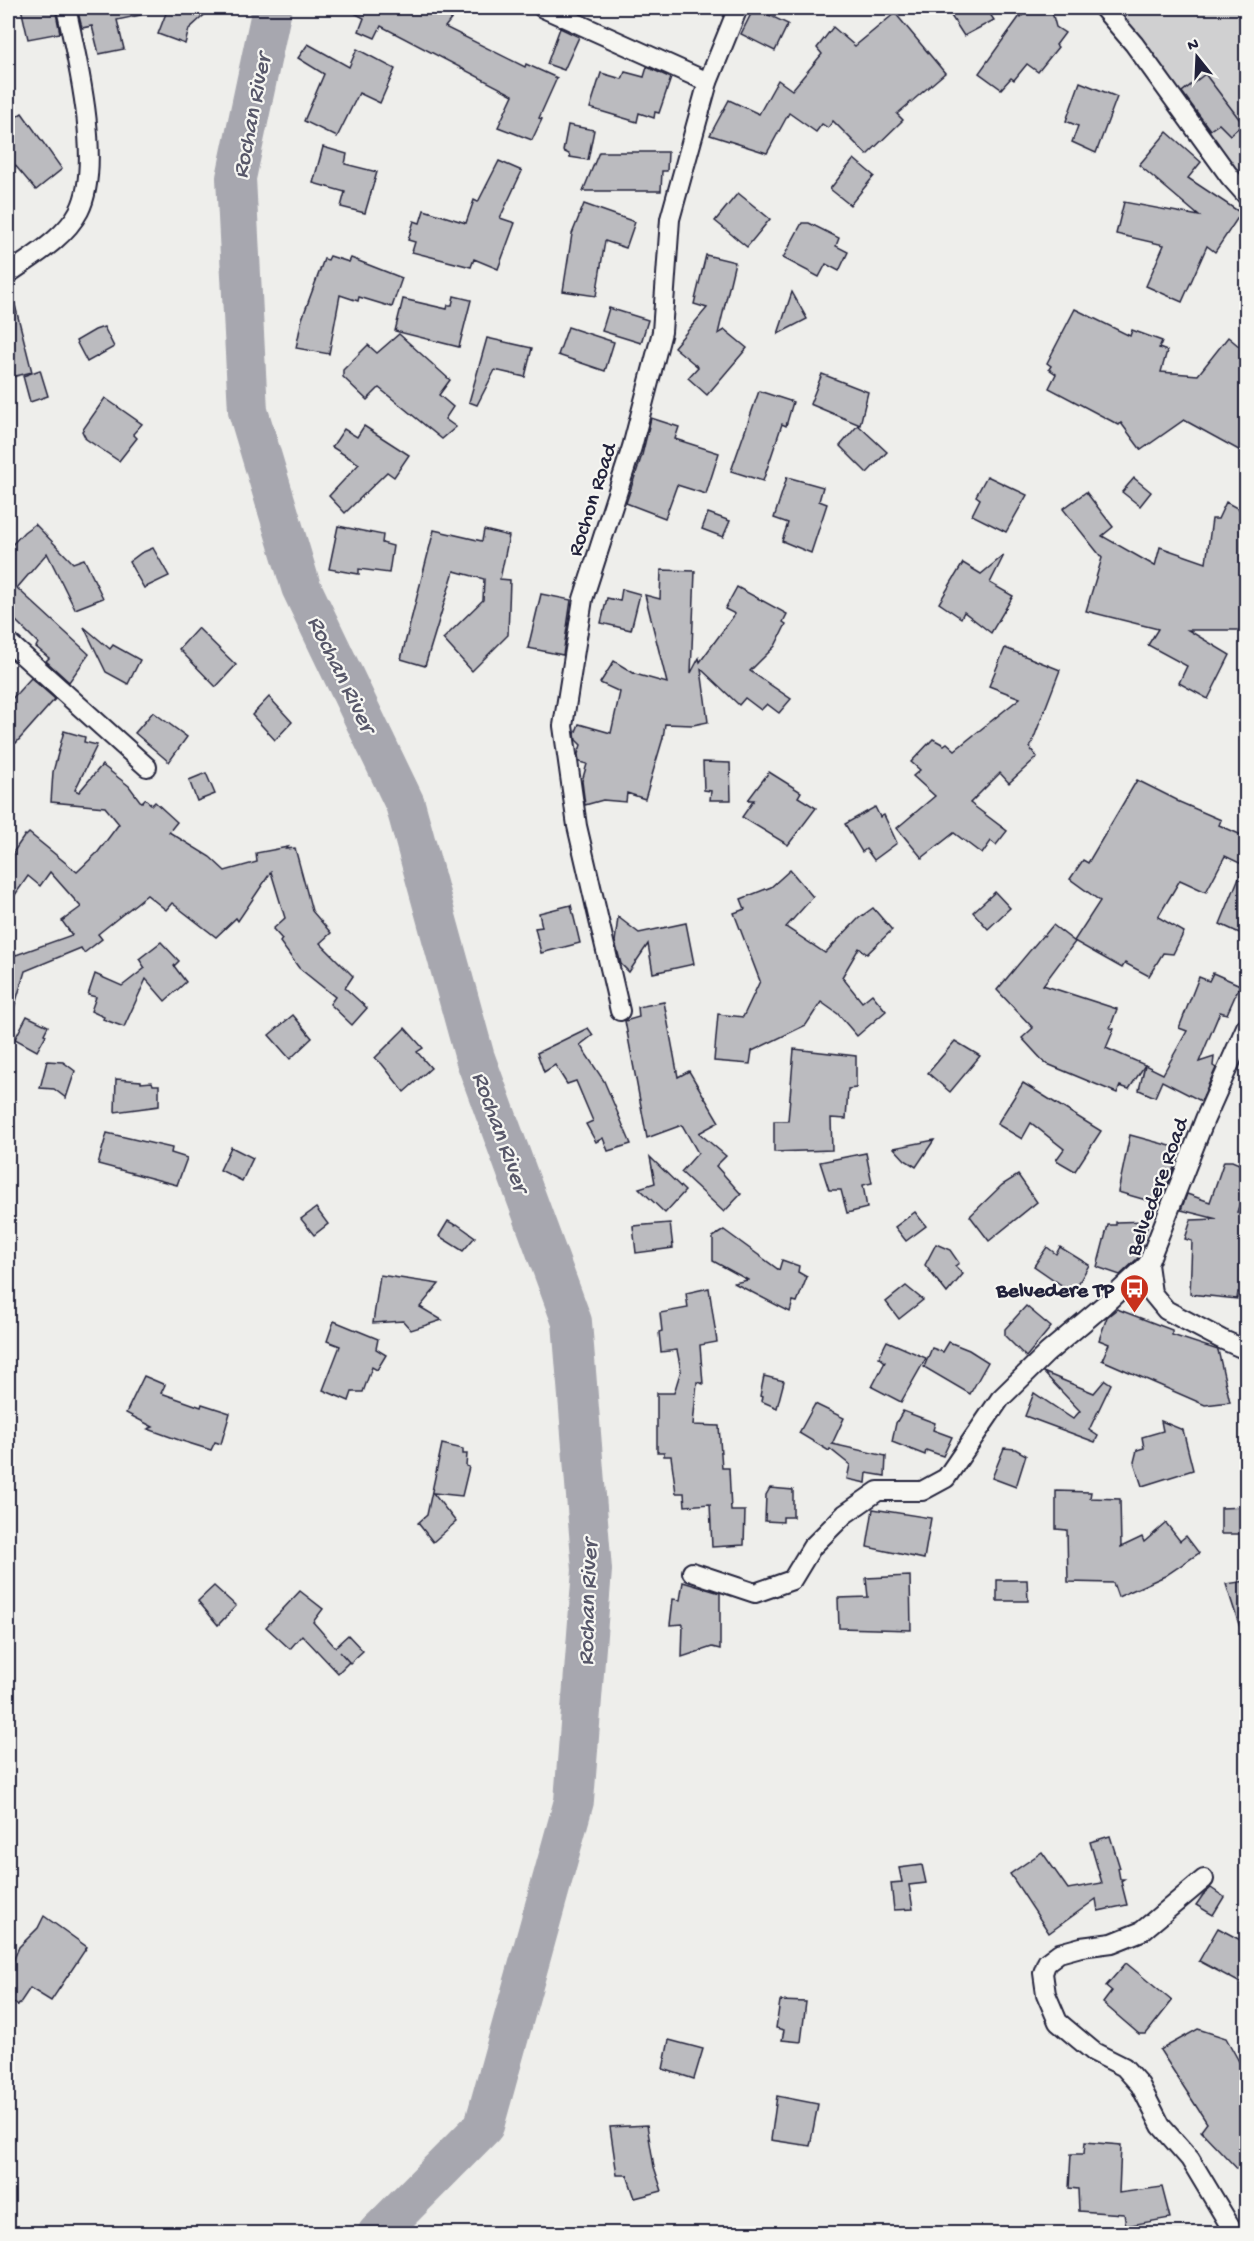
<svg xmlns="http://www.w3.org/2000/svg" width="1254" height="2241" font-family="'Gochi Hand',sans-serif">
<rect width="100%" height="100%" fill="#eeeeeb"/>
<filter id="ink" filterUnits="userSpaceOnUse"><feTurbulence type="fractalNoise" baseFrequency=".0167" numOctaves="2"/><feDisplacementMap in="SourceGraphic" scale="12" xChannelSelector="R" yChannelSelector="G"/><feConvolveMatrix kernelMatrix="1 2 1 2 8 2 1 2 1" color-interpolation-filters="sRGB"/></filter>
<g filter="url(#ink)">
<!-- green -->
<path fill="#d0d0d1" stroke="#797986" stroke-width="1.5" d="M1113,8H1246V184L1238,175Z"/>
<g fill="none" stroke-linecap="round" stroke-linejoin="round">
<!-- river -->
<path stroke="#a7a7af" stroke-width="40" d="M272,8L236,178L248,411L301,587L405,804L475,1058L572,1322L592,1570L574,1801L484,2126L377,2234"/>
</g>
<!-- building -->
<g fill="#bbbbbf" stroke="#22223b" stroke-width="1.5">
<path d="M21,8H55L60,33L28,39Z"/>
<path d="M77,8H140L141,15L117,20L124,49L99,54L92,26L82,28Z"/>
<path d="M168,8H212L189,29L185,44L158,34Z"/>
<path d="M345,8H460L445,27L525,67L526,64L557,78L539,118L542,119L532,140L498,127L513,95L381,26L375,38L359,31L364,18Z"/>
<path d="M754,8L788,24L775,51L741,34Z"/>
<path d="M946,8H986L994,20L964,36Z"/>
<path d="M1029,8L1037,13L1052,12L1056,27L1065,33L1056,45L1058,47L1038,72L1027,64L1014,80L1011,78L1001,89L979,73L1020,16L1021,17Z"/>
<path d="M895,13L945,73L897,114L903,120L867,155L833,121L828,128L822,124L816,132L789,113L767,153L710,135L729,100L759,114L778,80L792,90L822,54L817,48L833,27L855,46Z"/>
<path d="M560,28L579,37L564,70L547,64Z"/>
<path d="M308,44L349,67L357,49L395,69L380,103L359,93L337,137L304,121L324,74L298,58Z"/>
<path d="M647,67L671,78L659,113L655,112L654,118L639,113L637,122L590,108L601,73L622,79L625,72L644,77Z"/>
<path d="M1205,74L1243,124L1230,135L1219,124L1210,130L1182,92Z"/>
<path d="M1080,82L1117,97L1096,153L1072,142L1078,126L1066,121Z"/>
<path d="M22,113L62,169L36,190L8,157V122Z"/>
<path d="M568,125L594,130L588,160L570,157L569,154L563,151Z"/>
<path d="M1167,132L1201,162L1188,178L1241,213L1215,252L1207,246L1182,302L1146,286L1164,245L1116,234L1124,202L1199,216L1139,165Z"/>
<path d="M323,147L347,154L345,164L377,172L365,213L341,207L345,192L313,183Z"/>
<path d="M599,152H668L667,171H662L661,191H583Z"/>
<path d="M854,159L874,176L850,205L830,189Z"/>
<path d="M499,161L522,171L500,218L515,223L498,269L474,259L471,267L412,252L415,242L408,240L414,221L420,223L424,210L466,223L474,200L478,202Z"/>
<path d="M738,193L770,219L747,247L715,221Z"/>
<path d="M584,204L635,222L626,248L605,241L596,296L563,291L572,234Z"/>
<path d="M802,223H809L839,238L836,246L848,252L839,271L826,264L819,277L783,258Z"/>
<path d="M706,255L735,262L718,334L725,330L747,348L707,395L688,378L698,367L674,347L707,308L694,304Z"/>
<path d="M330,256L349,262L351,258L402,278L392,307L359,297L358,301L340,295L329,354L296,348L302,319L324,259L328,260Z"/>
<path d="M792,292L807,319L778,334Z"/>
<path d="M454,296L471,300L459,347L395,331L403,299L447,309L448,305H452Z"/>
<path d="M14,301L32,372L8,378V302Z"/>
<path d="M609,308L648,320L641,343L602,331Z"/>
<path d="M1075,309L1130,336L1132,330L1162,341L1159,348L1167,351L1161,372L1198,375L1228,337L1246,352V454L1184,420L1141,450L1121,423L1119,425L1049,388L1056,374L1049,369L1051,366L1047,363Z"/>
<path d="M104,327L114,347L87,362L76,341L95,330Z"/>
<path d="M568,327L614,342L605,371L558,355Z"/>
<path d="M399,334L450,380L439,395L453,407L445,419L456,427L442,439L379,388L367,400L343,377V370L368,345L377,353Z"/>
<path d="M487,338L532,348L525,377L495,370L477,405L469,402Z"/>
<path d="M40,370L48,396L30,402L23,376Z"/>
<path d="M822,374L868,392L860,425L810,404Z"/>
<path d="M759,391L793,402L786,426L782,424L763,481L731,471Z"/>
<path d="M105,398L142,424L133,434L137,438L119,461L86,439L82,431Z"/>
<path d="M651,418L679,427L675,439L719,453L706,494L677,485L665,518L626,503L642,455Z"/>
<path d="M858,425L887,452L867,473L840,446Z"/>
<path d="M364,426L409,455L394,477L387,472L345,513L329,496L359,464L332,447L344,429L357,437Z"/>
<path d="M987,476L1027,495L1006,532L972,515L980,499L976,496Z"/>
<path d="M787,477L823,487L819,501L827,504L811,553L782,541L788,523L774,518Z"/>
<path d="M1134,478L1151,492L1140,506L1122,492Z"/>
<path d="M1086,492L1113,527L1102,536L1155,566L1160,547L1206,563L1212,519H1218L1226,502L1246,513V575L1242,593L1244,630H1188L1230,655L1208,699L1179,683L1187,666L1148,645L1158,629L1086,611L1102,558L1063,509Z"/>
<path d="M708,513L730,521L723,537L702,529Z"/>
<path d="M35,524L73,563L84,559L103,598L75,609L47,553L17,588L89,654L69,682L46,661L49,658L36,647L38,643L8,613V549L24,532Z"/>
<path d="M338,526L383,535L382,543L393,546L389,573L359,569V574L329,569Z"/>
<path d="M434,530L482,541L484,530L509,536L500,579L510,580L508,635L472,671L443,639L483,600L484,579L454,571L425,666L401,659Z"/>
<path d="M153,548L169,576L144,588L129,562L141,553Z"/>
<path d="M1004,555L990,583L1013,596L991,633L964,612L961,618L939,603L963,563L981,574Z"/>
<path d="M661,570L695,571L691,673L699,658L700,662L735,614L725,609L737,587L787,614L783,622L786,624L775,646L750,671L791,699L779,713L767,704L761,710L745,698L739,705L701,669L708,722L693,725L665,724L663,738L645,799L627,793L626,802L603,800L585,805L582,781L587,764L579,762L578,754L581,745L576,740L575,734L579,724L611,733L620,692L600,683L614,661L635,674L667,683L645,595L660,599Z"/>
<path d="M622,589L640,594L631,630L601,623L607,598L620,601Z"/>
<path d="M541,594L571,600L563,655L528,648Z"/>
<path d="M84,627L110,649L113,645L140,660L128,684L106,672Z"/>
<path d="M198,628L236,665L216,687L179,649Z"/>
<path d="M1005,648L1060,670L1030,748L1037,757L1009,783L1000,773L970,803L1007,831L996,845L991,841L982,854L954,833L922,858L897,828L935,796L913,776L920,770L911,762L933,739L944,745L947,743L955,750L1020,698L989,686Z"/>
<path d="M31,678L55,699L16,743L8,734V703Z"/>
<path d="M269,697L292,722L275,740L252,715Z"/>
<path d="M153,712L187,737L169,762L135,733Z"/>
<path d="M64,731L85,737L84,742L97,745L75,790L79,792L102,765L129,786L140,801L142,802L145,799L152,805L155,802L177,822L169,832L210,857L225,871L257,862L256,853L288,847L286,849L295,848L312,911L331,933L320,943L353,976L345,988L367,1008L352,1025L330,1004L335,997L299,968L280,942L282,939L273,929L285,918L271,872L238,921L236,918L216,937L172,903L166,910L147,895L98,934L102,939L84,953L81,948L25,971L12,1015L8,1014V953L16,955L72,935L62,921L81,907L50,872L40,886L28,876L8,905V860L25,835L26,836L29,833L77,872L98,852L119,824L105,807L51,802L53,772Z"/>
<path d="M703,762L730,763L731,800H710L711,791L704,790Z"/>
<path d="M769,772L801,792L798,797L816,808L788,845L742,817L754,800H748Z"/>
<path d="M206,773L215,794L197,801L189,780Z"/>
<path d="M1137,780L1177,800V801L1221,820L1219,825L1246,837V936L1220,924L1244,865L1225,856L1206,892L1180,880L1158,917L1184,932L1173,954L1163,953L1149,976L1125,963L1122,968L1074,941L1100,901L1070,879L1083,860L1088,863Z"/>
<path d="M875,807L880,817L884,815L897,843L874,860L866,849L862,852L845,824Z"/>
<path d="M790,870L813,897L786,927L825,953L859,918L873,908L892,930L867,954L859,948L842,977L862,1002L872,994L886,1011L857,1036L838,1014L821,1002L806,1025L752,1051L750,1064L714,1061L718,1014L743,1017L760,981L734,913L745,909L741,899L771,887Z"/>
<path d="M995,892L1010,908L988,929L973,912Z"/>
<path d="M571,905L580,943L541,953L535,928L542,927L539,913Z"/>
<path d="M618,917L639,933L686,923L694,964L653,973L648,944L629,972L621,964L615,942Z"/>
<path d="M1053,925L1075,942L1043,985L1117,1009L1110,1028L1114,1029L1106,1048L1145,1065L1129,1089L1120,1086L1117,1093L1045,1063L1022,1038L1033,1028L997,990L1043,935L1044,936Z"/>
<path d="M161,942L179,961L174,966L186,982L165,1001L146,979L124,1027L103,1019L104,1017L91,1011L96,997L88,995L95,974L122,986L145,968L139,959Z"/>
<path d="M1213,973L1240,985L1227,1014L1220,1012L1199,1062L1214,1057L1213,1066L1216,1068L1201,1101L1162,1081L1155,1097L1139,1090L1145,1065L1163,1074L1187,1031L1179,1028L1199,977L1209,981Z"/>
<path d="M664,1002L678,1077L689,1071L719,1122L699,1133L726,1156L716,1166L741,1194L724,1212L681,1172L698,1153L682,1125L647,1138L625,1021L639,1017L638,1007Z"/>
<path d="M293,1015L312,1038L290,1059L269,1035Z"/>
<path d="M27,1016L48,1026L44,1034L46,1035L37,1051L15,1039Z"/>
<path d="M405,1028L423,1048L417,1052L431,1068L404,1092L382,1064L375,1058Z"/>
<path d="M588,1028L593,1035L580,1045L604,1081L631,1144L608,1151L603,1138L596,1142L586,1124L593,1121L576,1081L567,1084L555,1065L544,1072L537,1053Z"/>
<path d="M955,1041L980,1056L950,1092L928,1073Z"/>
<path d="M794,1049L856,1056V1088L848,1089L846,1119L831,1118L832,1150L774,1152V1121H788Z"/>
<path d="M47,1061L63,1062L75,1071L66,1098L54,1089L40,1088Z"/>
<path d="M116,1079L141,1081V1083L152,1082L153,1085H159V1106L115,1112Z"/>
<path d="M1023,1083L1101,1131L1075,1171L1056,1160L1064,1149L1031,1123L1022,1139L997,1124Z"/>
<path d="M107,1133L172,1148L171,1153L187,1158L177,1185L98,1164Z"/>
<path d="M1130,1135L1178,1148L1175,1165L1160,1204L1118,1192Z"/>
<path d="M934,1140L916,1167L905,1160L894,1148Z"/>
<path d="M231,1147L253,1158L242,1181L220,1170Z"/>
<path d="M866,1153L872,1183L863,1185L867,1208L847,1213L841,1190H829L820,1162Z"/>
<path d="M650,1157L685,1191L665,1213L639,1188L655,1183Z"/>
<path d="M1224,1161H1232L1246,1167V1185L1237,1212L1246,1213V1294L1238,1292L1237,1299L1190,1294L1192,1241L1185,1239L1191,1220L1217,1219L1181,1210L1187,1194L1210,1202Z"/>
<path d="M1018,1175L1037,1202L989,1241L970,1216L1002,1185Z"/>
<path d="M316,1208L328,1224L314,1235L301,1219Z"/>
<path d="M915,1212L926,1226L906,1241L895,1227Z"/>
<path d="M448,1221L455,1225L457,1224L475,1237L463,1251L439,1236Z"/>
<path d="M1149,1221L1138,1258L1120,1275L1097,1267L1108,1225H1116V1222Z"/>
<path d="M670,1223L673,1248L636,1253L633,1226Z"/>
<path d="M724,1230L779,1270L782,1260L799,1266L798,1272L807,1277L797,1302L793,1301L790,1312L734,1283L748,1280L713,1261V1237Z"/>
<path d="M936,1244L950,1250L959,1263L955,1266L963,1274L947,1293L925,1265Z"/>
<path d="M1047,1247L1056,1254L1060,1247L1089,1265L1073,1293L1034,1266Z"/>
<path d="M380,1275L439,1284L420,1307L442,1320L411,1330L403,1321L373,1323Z"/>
<path d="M906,1286L923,1300L899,1319L886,1302Z"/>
<path d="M709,1288L717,1342L700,1345L703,1384L697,1382L693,1425L719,1426L722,1468H729L731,1511H745L744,1545L712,1547L710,1504L685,1506L684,1493H676L671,1456H664V1452H657V1393H674L681,1370L677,1350L661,1352L659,1332L662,1331L660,1313L688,1308L686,1293Z"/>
<path d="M1026,1306L1051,1327L1026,1357L1005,1336V1329Z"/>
<path d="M1117,1309L1172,1330V1335L1218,1350L1230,1402L1205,1405L1102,1360L1109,1344L1099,1340L1107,1317Z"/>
<path d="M334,1321L378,1339L376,1349L386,1355L377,1370L372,1367L363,1392H352L349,1401L323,1390L340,1346L327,1341Z"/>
<path d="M887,1341L926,1358L901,1402L872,1387L885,1362L879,1357Z"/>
<path d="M949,1342L969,1350L988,1362L970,1394L924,1367L932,1348L943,1352Z"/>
<path d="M1043,1372L1094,1393L1105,1380L1111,1384L1089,1430L1098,1436L1095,1442L1025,1416L1034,1393L1073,1419L1080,1411Z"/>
<path d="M144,1376L165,1385L161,1393L201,1407L202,1404L230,1413L221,1444L215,1442L211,1450L179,1440L148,1429L153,1427L126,1413Z"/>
<path d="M764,1376L784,1381L777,1408L761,1401L762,1397L760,1396Z"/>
<path d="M815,1404L844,1418L832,1444L886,1456L885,1476L867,1473L866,1483L847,1479L850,1465L830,1449L829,1451L799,1433Z"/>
<path d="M903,1411L935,1423L933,1430L952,1437L943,1456L926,1450L925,1455L892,1442L896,1423Z"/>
<path d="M1161,1421L1183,1430L1193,1470L1142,1486L1134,1462L1137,1450L1144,1448L1142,1437L1163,1431Z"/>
<path d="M442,1444L463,1449V1454H467L466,1466L469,1467L462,1496L433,1493L456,1522L433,1542L418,1523L427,1515Z"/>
<path d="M1004,1448L1015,1449L1026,1455L1016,1487L992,1478Z"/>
<path d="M770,1488L793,1490V1517H783V1522L765,1521L766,1495Z"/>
<path d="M1056,1491L1091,1492L1090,1498L1120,1499L1121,1547L1142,1537L1144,1542L1166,1523L1180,1541L1186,1536L1199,1553L1165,1576L1118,1597L1113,1583L1068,1582L1067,1530L1056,1529Z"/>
<path d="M1246,1507V1534H1221V1508Z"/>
<path d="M873,1509L931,1518L924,1559L867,1547Z"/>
<path d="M910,1576L911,1630L839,1628L838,1598L868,1597L866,1578Z"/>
<path d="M997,1580H1027L1028,1601H997Z"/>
<path d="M1246,1581V1637H1243L1226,1584Z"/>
<path d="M683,1582L720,1593V1649L712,1647L682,1657L683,1624L670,1625L673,1599L680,1600Z"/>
<path d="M214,1586L236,1606L218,1625L198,1601Z"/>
<path d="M300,1591L323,1609L313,1622L335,1647L348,1635L363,1651L350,1663L340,1652L349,1662L338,1673L302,1635L290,1649L266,1627Z"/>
<path d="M1110,1836L1120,1868H1118L1120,1879H1124L1121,1881L1127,1905L1098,1911L1096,1899L1049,1933L1010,1874L1042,1852L1068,1889L1102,1883L1090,1842Z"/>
<path d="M922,1865L926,1883L909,1885L913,1909L894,1910L891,1883L902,1882L899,1868Z"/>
<path d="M1211,1888L1224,1897L1213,1915L1196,1905L1203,1895Z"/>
<path d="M44,1916L87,1947L51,2001L30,1988L18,2006L8,1998V1973L19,1947L38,1928Z"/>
<path d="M1218,1928L1246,1943V1986L1199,1961Z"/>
<path d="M1126,1963L1172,2001L1146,2034H1139L1103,2003L1112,1991L1106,1986Z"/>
<path d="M780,2001L806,2002L801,2042L782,2040L784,2030L776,2028Z"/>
<path d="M1198,2029L1226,2038L1246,2074V2178L1201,2131L1207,2123L1160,2050Z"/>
<path d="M669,2040L703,2049L694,2079L663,2069Z"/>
<path d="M777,2096L818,2104L810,2146L771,2140Z"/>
<path d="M647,2125L654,2167L662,2191L635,2198L627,2175H617L610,2127Z"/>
<path d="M1085,2142L1121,2145L1119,2193L1162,2187L1170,2218L1126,2226L1124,2214L1079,2211L1078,2189L1069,2188L1071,2154H1084Z"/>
</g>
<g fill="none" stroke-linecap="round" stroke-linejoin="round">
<defs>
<g id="street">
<path d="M543,8L708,82"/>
<path d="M1103,8L1134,44L1230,177L1246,195"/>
<path d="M8,274C32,257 65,238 79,211C103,165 77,58 66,8"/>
<path d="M8,642L147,767"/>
<path d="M620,1011L577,826L563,726L583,599L632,447L662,332L670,219L708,82L738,8"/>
<path d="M1246,1027L1205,1119L1148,1264L1152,1293L1166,1310L1221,1339L1246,1350"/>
<path d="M692,1572L755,1593L792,1580L812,1547L845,1514L878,1491H922L946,1478L1000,1399L1047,1353L1104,1305L1148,1264"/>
<path d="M1204,1879L1142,1931L1112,1943L1081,1947L1059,1953L1047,1962L1043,1973L1046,1994L1058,2022L1094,2052L1124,2067L1140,2085L1161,2126L1190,2159L1235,2234"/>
</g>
</defs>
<!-- street casing -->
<use href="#street" stroke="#22223b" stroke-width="22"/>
<!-- street -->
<use href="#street" stroke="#f6f6f2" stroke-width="18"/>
</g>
</g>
<!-- icons -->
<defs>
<symbol id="bus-pin" viewBox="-11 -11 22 30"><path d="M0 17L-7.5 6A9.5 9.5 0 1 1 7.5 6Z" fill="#c8321e" stroke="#f6f6f2"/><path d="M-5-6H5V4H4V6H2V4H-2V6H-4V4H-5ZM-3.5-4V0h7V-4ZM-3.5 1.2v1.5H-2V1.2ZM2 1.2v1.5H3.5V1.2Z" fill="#fff"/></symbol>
</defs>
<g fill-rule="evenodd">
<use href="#bus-pin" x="1118" y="1272" width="33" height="45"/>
</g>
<g text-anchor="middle" stroke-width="4.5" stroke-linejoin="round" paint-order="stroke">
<!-- street labels -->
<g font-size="22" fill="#22223b" stroke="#f6f6f2">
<text transform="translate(590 499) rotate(-72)" y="8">Rochon Road</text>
<text transform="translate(1155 1186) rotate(-70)" y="8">Belvedere Road</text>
</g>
<!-- poi labels -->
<g font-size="22" font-weight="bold" fill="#22223b" stroke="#f6f6f2" text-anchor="end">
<text x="1114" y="1296">Belvedere TP</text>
</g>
<!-- water labels -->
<g font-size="24" font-style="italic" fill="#575769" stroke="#f6f6f2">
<text transform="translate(250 116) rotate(-79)" y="8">Rochan River</text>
<text transform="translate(343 673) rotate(64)" y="8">Rochan River</text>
<text transform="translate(502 1131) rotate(70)" y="8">Rochan River</text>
<text transform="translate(586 1603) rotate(-88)" y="8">Rochan River</text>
</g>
</g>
<!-- margin -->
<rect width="1254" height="2241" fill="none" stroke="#f6f6f2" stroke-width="30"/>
<rect x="15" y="15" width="1224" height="2211" fill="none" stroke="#22223b" stroke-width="2" filter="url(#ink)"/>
<!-- north arrow -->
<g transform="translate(1197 57) rotate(342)" stroke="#f6f6f2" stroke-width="4.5" paint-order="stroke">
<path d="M0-4.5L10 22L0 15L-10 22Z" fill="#22223b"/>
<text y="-9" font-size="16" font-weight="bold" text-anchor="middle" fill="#22223b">N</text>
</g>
</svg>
